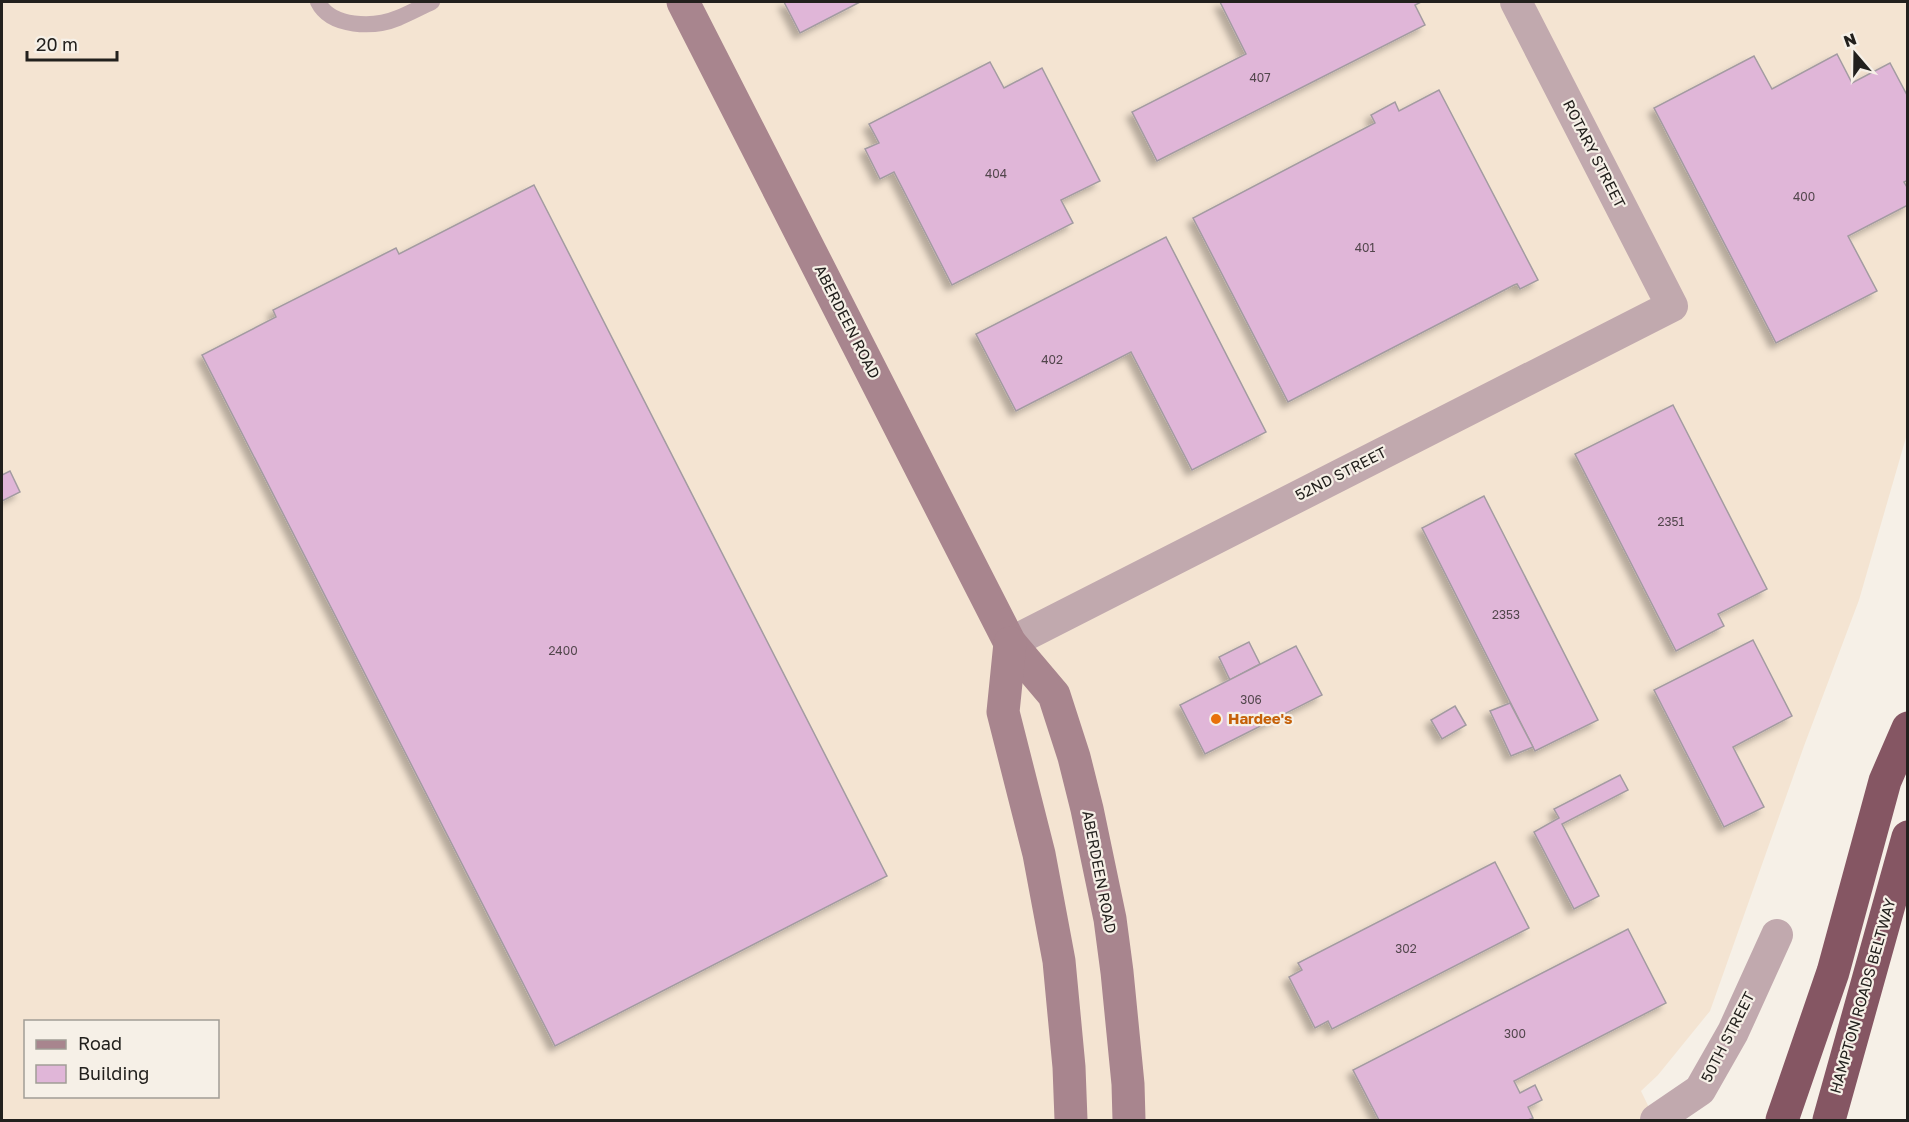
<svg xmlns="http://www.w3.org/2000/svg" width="1909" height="1122" font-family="'Golos Text',sans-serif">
<defs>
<filter id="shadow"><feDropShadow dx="-5.5" dy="5.5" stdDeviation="3" flood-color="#0004"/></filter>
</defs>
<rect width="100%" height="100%" fill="#f6f0e7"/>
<!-- industrial -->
<path fill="#f4e4d2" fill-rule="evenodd" d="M2,2H1907V434L1859,600L1804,746L1710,1011L1658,1075L1641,1091L1655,1120H2ZM26,1022H218V1096H26Z"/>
<!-- building -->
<g fill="#e0b6d8" stroke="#a39ba1" stroke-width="1.5" filter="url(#shadow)">
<path d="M784,2H860L800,33Z"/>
<path d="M1220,2H1421L1415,5L1425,25L1157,161L1132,112L1246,54Z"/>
<path d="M1837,54L1852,83L1890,63L1908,97V180L1904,182L1908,189V205L1848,236L1877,291L1776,343L1654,108L1754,56L1772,89Z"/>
<path d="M990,62L1004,88L1042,68L1100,181L1061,200L1073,223L952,285L894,172L880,179L865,149L879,143L869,124Z"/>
<path d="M1439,90L1538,280L1520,289L1517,284L1514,285L1288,402L1193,218L1375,123L1371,115L1395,102L1399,111Z"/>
<path d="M534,185L887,876L555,1046L202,355L276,317L273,310L396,248L399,254Z"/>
<path d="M1166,237L1266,432L1192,470L1131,352L1016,411L976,334Z"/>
<path d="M1673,405L1767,589L1718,614L1724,626L1676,651L1575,454Z"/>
<path d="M10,471L20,492L2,501V475Z"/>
<path d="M1484,496L1598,720L1535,751L1422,528Z"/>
<path d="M1753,640L1792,716L1733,747L1764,807L1724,827L1654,690Z"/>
<path d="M1249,642L1260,664L1230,680L1219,657Z"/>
<path d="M1296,646L1322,695L1205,754L1180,705Z"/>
<path d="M1510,703L1533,747L1511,756L1490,711Z"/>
<path d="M1455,706L1466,725L1442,739L1431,720Z"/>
<path d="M1620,775L1628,790L1562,824L1599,896L1574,909L1534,832L1559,818L1554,809Z"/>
<path d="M1495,862L1529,928L1332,1029L1328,1021L1315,1028L1289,977L1302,970L1298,963Z"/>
<path d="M1628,929L1666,1003L1514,1081L1520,1093L1535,1085L1542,1100L1528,1107L1533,1118L1528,1120H1379L1353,1070Z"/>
</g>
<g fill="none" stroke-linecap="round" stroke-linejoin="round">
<!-- lane -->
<path stroke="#c1a9ae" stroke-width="16" d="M318,2C331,28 374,28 398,18C410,13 421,7 432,2"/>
<!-- street -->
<g stroke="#c1a9ae" stroke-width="32">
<path d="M1010,643L1672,306L1516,2"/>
<path d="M1656,1120L1700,1090L1733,1032L1777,935"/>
</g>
<!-- secondary -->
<g stroke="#a8858e" stroke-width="33">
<path d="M683,2L1010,643L1054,695L1074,757L1087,809L1110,919L1117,972L1128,1084L1129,1120"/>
<path d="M1010,643L1003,712L1039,854L1059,961L1069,1067L1071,1120"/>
</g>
<!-- highway -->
<g stroke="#855663" stroke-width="33">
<path d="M1782,1120L1833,972L1885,781L1908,728"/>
<path d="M1829,1120L1908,837"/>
</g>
</g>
<!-- markers -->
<circle fill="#e8710a" stroke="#f6f0e7" stroke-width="2" cx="1216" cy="719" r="6"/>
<g text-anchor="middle" stroke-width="4.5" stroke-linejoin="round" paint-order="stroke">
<!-- number labels -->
<g font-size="12" fill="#52464c">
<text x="1260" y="82">407</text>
<text x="996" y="178">404</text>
<text x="1804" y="201">400</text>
<text x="1365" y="252">401</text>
<text x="1052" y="364">402</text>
<text x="1671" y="526">2351</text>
<text x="1506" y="619">2353</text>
<text x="563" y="655">2400</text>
<text x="1251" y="704">306</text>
<text x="1406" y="953">302</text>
<text x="1515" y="1038">300</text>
</g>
<!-- street labels -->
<g font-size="15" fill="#22201d" stroke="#f6f0e7">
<text transform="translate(1594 154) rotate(63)" y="5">ROTARY STREET</text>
<text transform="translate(847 322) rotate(63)" y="5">ABERDEEN ROAD</text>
<text transform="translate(1341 474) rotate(-27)" y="5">52ND STREET</text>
<text transform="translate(1099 872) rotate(79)" y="5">ABERDEEN ROAD</text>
<text transform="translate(1863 996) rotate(-74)" y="5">HAMPTON ROADS BELTWAY</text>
<text transform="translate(1728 1037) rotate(-63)" y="5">50TH STREET</text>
</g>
<!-- food labels -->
<g font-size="15" font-weight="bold" fill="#c56008" stroke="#f6f0e7" text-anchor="start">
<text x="1228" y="724">Hardee's</text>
</g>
</g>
<!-- border -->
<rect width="1909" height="1122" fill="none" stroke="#22201d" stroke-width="6"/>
<!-- legend -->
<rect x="24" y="1020" width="195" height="78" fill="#f6f0e7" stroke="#a19d96" stroke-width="1.5"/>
<rect x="36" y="1040" width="30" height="9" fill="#a8858e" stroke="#a19d96" stroke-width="1.5"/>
<text x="78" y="1050" font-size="18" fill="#22201d">Road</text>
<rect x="36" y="1065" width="30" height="18" fill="#e0b6d8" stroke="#a19d96" stroke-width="1.5"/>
<text x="78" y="1080" font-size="18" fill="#22201d">Building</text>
<!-- north arrow -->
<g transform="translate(1855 54) rotate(340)" stroke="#f6f0e7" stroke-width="4.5" paint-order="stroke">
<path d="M0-4.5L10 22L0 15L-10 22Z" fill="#22201d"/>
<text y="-9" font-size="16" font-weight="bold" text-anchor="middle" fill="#22201d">N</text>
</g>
<!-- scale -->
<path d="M27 51v9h90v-9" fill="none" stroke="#22201d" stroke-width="3"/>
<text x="36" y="51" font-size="18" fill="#22201d" stroke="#f6f0e7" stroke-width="4.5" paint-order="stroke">20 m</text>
</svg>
